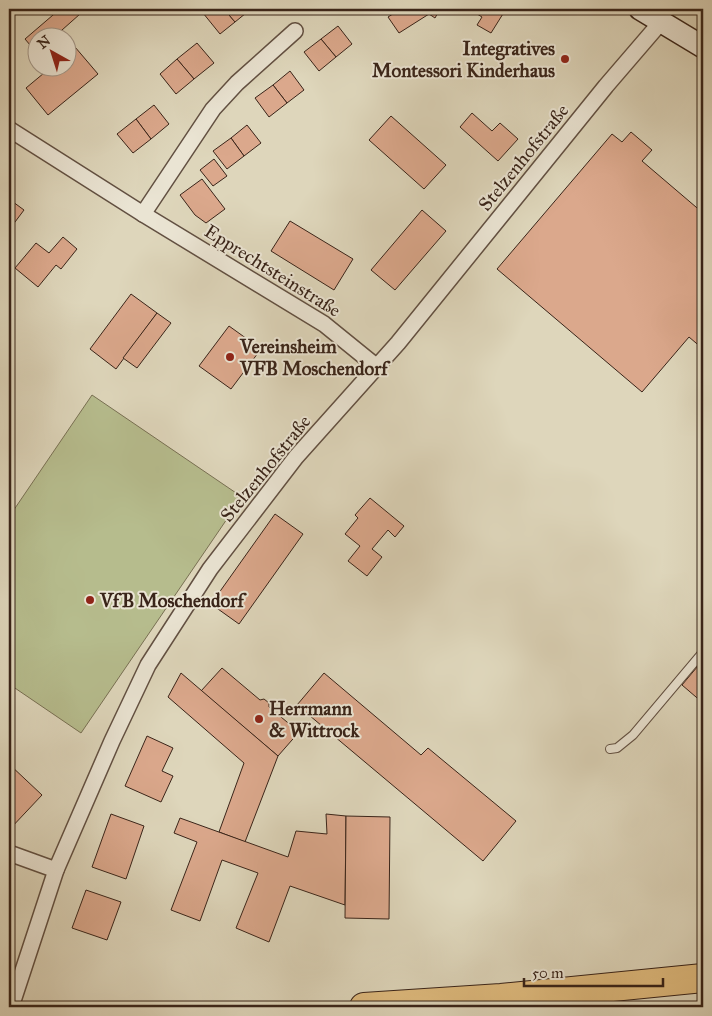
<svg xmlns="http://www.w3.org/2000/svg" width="712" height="1016" font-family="'IM FELL Great Primer',serif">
<rect width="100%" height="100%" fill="#ded6bb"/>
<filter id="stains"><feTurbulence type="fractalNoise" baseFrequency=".004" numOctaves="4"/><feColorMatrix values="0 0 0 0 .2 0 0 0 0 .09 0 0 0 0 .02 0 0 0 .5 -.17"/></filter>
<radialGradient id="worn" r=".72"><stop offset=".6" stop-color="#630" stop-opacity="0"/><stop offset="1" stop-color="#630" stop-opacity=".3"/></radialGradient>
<!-- green -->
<path fill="#b6bc8d" stroke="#787053" d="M92,395L242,497L81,733L9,684V517Z"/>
<!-- building -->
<g fill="#dba88c" stroke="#392419">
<path d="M60,9H75L80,14L53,38H38L36,52L25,39Z"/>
<path d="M208,9H224L235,22L220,34L203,13Z"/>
<path d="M224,9H251L235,22Z"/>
<path d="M395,9H440L435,18L429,14L399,33L388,17L396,12Z"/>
<path d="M469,9H506L491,33L477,25L482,17Z"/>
<path d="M338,26L352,44L336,57L321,39Z"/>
<path d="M321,39L336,57L319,71L304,52Z"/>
<path d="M197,43L214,63L194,79L177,59Z"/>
<path d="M75,47L98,74L48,115L26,88L50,68H68V54Z"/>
<path d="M177,59L194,79L176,94L160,74Z"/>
<path d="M290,71L304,90L287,103L273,85Z"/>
<path d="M273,85L287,103L269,117L255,98Z"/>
<path d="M154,105L169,124L151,139L136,119Z"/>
<path d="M472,113L492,131L500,123L518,139L498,161L460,127Z"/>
<path d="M391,116L446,165L424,189L369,140Z"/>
<path d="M136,119L151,139L133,153L117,134Z"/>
<path d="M247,125L261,143L244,156L231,138Z"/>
<path d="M631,132L652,150L642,161L703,213V349L689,337L642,392L497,269L612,134L622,142Z"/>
<path d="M231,138L244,156L227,169L213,151Z"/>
<path d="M214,159L227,176L213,186L200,170Z"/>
<path d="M202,179L225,209L206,223L195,215L180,195Z"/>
<path d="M9,199L24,210L9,230Z"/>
<path d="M422,210L446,231L395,290L371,270Z"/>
<path d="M290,221L353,259L334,290L271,251Z"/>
<path d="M63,237L77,249L61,269L56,265L38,287L15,268L36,243L49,253Z"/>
<path d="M131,294L157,313L116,369L90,349Z"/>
<path d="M157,313L171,323L137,368L123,358Z"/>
<path d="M229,326L261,349L231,389L199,366Z"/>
<path d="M370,498L404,526L395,537L388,530L372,549L382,557L367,576L348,561L360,546L345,534L358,518L355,515Z"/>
<path d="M275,514L303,534L239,624L211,604Z"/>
<path d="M703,660V703L682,685Z"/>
<path d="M222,668L260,700L264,699L269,703V707L299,732L278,756L201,691Z"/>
<path d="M181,673L278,756L245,842L219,832L244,763L168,697Z"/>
<path d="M324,673L421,755L428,748L516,821L483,861L297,705Z"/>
<path d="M147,736L173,748L162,771L173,776L161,802L125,786Z"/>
<path d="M9,764L42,795L9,830Z"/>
<path d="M111,814L144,826L126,879L92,867Z"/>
<path d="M326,814L346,816L345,905L290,886L269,942L236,928L258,873L222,860L200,921L171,910L197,842L174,833L180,818L288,857L296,831L327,834Z"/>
<path d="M346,816L390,817L389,919L345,918Z"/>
<path d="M86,890L121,902L107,940L72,928Z"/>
</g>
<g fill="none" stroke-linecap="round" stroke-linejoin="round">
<defs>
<path id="lane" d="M610,749L617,748L633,735L703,652"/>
<g id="street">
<path d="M9,129L143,214L324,324L377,367"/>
<path d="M143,214L213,109L237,83L295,31"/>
<path d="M9,853L56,870"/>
<path d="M11,1007L56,870L112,741L148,665L210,569L296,457L398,343L606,86L661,22"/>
</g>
<path id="secondary" d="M640,9L703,47"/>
<path id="highway" d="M364,1007L501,998L703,978"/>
</defs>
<!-- lane casing -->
<use href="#lane" stroke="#625042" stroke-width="10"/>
<!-- street casing -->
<use href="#street" stroke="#625042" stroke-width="18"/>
<!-- secondary casing -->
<use href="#secondary" stroke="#392419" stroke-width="24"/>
<!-- highway casing -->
<use href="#highway" stroke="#392419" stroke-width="30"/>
<!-- lane -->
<use href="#lane" stroke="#eae4d3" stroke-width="8"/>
<!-- street -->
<use href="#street" stroke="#eae4d3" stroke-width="15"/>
<!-- secondary -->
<use href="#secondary" stroke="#eae4d3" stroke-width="21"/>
<!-- highway -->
<use href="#highway" stroke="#dfbb7e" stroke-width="28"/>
</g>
<!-- markers -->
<g fill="#8f2418" stroke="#eae4d3" stroke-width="2">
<circle cx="565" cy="59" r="5"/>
<circle cx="230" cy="357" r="5"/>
<circle cx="90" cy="600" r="5"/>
<circle cx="259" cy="719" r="5"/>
</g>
<g text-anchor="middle" stroke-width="4" stroke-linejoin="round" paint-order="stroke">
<!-- poi labels -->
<g font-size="19" font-weight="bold" fill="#392419" stroke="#eae4d3" text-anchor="start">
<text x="555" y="55" text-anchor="end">Integratives<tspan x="555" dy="22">Montessori Kinderhaus</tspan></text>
<text x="240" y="353">Vereinsheim<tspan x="240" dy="22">VFB Moschendorf</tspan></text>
<text x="100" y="607">VfB Moschendorf</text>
<text x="269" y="715">Herrmann<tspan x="269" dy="22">&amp; Wittrock</tspan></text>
</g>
<!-- street labels -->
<g font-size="19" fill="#392419" stroke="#eae4d3">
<text transform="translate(523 157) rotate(-51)" y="7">Stelzenhofstraße</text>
<text transform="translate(273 270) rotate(32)" y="7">Epprechtsteinstraße</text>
<text transform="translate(265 468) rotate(-51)" y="7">Stelzenhofstraße</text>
</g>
</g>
<!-- margin -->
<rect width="712" height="1016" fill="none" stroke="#ded6bb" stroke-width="30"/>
<rect x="10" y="10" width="692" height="996" fill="none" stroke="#392419" stroke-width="2.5"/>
<rect x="15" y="15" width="682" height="986" fill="none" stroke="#392419"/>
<!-- north arrow -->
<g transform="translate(52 52) rotate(321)"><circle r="24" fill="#eae4d3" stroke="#a39789"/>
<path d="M0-4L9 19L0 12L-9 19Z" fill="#8f2418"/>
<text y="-8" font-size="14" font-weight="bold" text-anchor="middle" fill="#392419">N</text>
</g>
<!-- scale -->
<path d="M524 978v8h139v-8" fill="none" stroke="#392419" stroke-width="2.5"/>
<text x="532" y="978" font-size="15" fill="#392419" stroke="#eae4d3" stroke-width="4" paint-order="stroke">50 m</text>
<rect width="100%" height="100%" filter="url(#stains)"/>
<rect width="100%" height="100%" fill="url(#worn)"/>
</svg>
